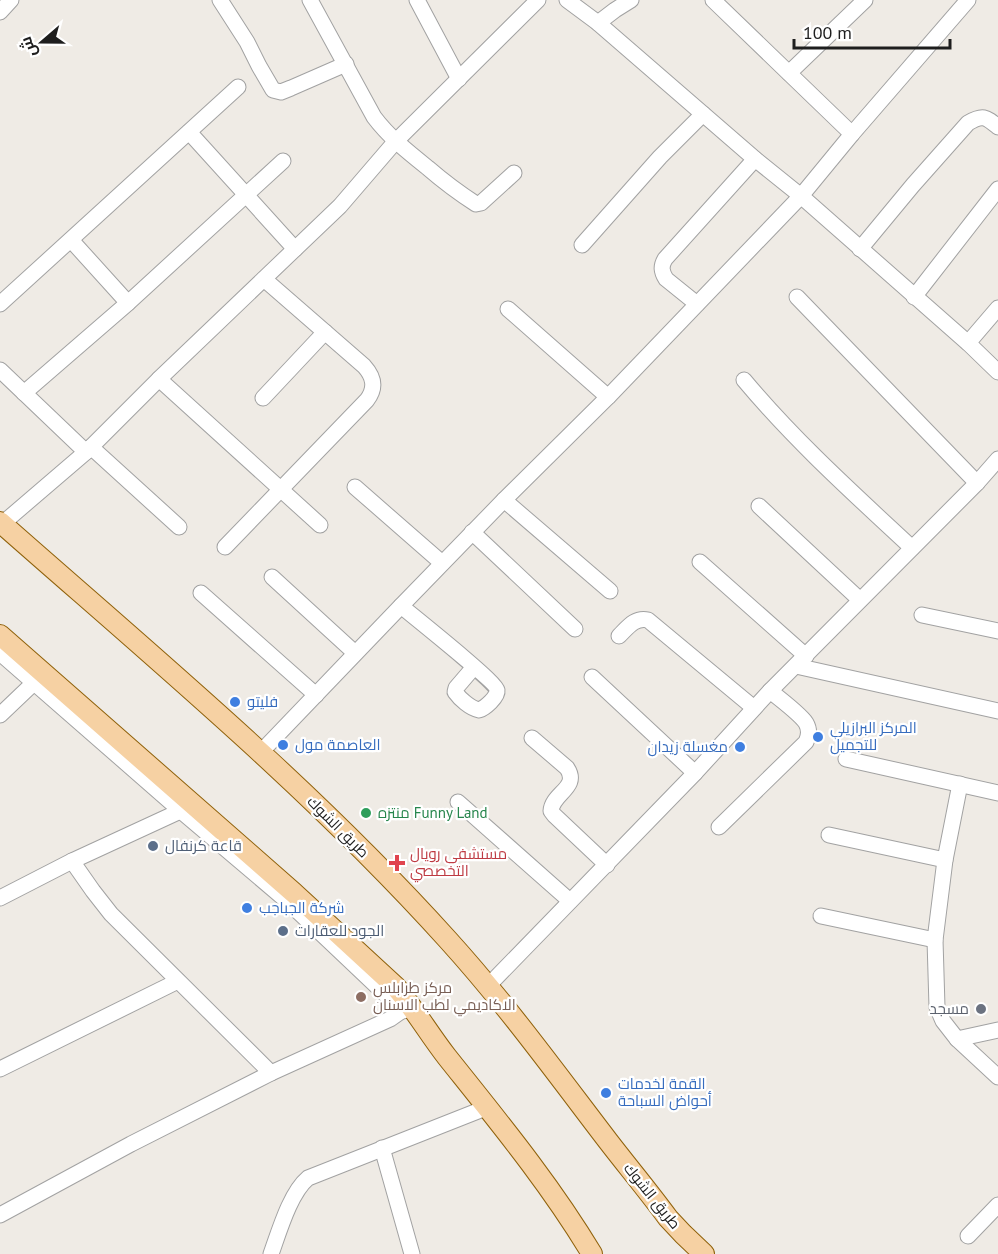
<svg xmlns="http://www.w3.org/2000/svg" width="998" height="1254" font-family="'PT Sans',Cairo,sans-serif">
<rect width="100%" height="100%" fill="#efebe5"/>
<g fill="none" stroke-linecap="round" stroke-linejoin="round">
<defs>
<g id="minor">
<path d="M220,0L247,42L259,66L273,90L281,92L291,88L346,64"/>
<path d="M310,0L374,117C389,137 408,152 428,168C443,181 459,193 476,204L481,203L514,173"/>
<path d="M417,0L459,79"/>
<path d="M567,0L598,23L755,159L801,196L968,343L998,372"/>
<path d="M713,0L852,134"/>
<path d="M0,12L11,0"/>
<path d="M598,23L615,10L631,0"/>
<path d="M789,73L865,0"/>
<path d="M189,132L295,249"/>
<path d="M71,240L128,303"/>
<path d="M582,245L660,157L703,114"/>
<path d="M860,249L913,185L968,123C983,114 986,117 998,127"/>
<path d="M797,297L977,483"/>
<path d="M914,297L998,189"/>
<path d="M0,304L238,87"/>
<path d="M697,304L666,279C661,271 661,266 665,259L755,159"/>
<path d="M508,309L608,397"/>
<path d="M968,343L998,308"/>
<path d="M0,370L86,452"/>
<path d="M159,379L320,525"/>
<path d="M744,380C795,441 854,494 912,548"/>
<path d="M24,393L128,303L283,161"/>
<path d="M263,398L325,332"/>
<path d="M91,447L179,527"/>
<path d="M355,487L442,563"/>
<path d="M504,500L610,591"/>
<path d="M759,506L860,600"/>
<path d="M2,524L86,452L159,379L340,206L395,142L538,0"/>
<path d="M472,532L575,629"/>
<path d="M225,547L367,400C376,388 374,377 364,366L264,279"/>
<path d="M700,562L806,656"/>
<path d="M272,577L355,653"/>
<path d="M201,593L316,695"/>
<path d="M401,606C413,616 496,682 497,690C498,697 485,708 479,710C470,708 460,699 455,692L456,688L474,667"/>
<path d="M922,615L998,631"/>
<path d="M619,636C628,627 635,617 648,620L754,708"/>
<path d="M0,653L181,811L287,901L403,1011"/>
<path d="M796,666L998,711"/>
<path d="M592,677L695,773"/>
<path d="M0,715L41,676"/>
<path d="M532,738L567,768C580,788 552,793 551,811L554,815L607,865"/>
<path d="M260,753L401,606L504,500L608,397L801,196L852,134L968,0"/>
<path d="M846,759L998,793"/>
<path d="M960,784L945,860L935,940L937,1007L943,1021L957,1039L998,1077"/>
<path d="M458,802L570,901"/>
<path d="M719,827L806,742C809,736 810,730 806,723C801,715 779,698 770,691"/>
<path d="M829,835L945,860"/>
<path d="M72,861L93,891L111,914L271,1073"/>
<path d="M0,898L72,861L189,807"/>
<path d="M821,916L935,940"/>
<path d="M488,986L695,773L770,691L977,483L998,459"/>
<path d="M957,1039L998,1030"/>
<path d="M0,1069L178,981"/>
<path d="M382,1148L412,1254"/>
<path d="M0,1215L131,1144L271,1073L390,1019L410,1005"/>
<path d="M968,1236L998,1205"/>
<path d="M271,1254C279,1232 290,1193 308,1178L488,1107"/>
</g>
<g id="major">
<path d="M0,522C153,657 311,788 448,940C506,1004 556,1073 608,1141C628,1167 649,1192 668,1218L683,1234L704,1254"/>
<path d="M0,635L294,893L395,986C414,1008 429,1034 447,1057C498,1121 550,1184 592,1254"/>
</g>
</defs>
<!-- minor casing -->
<use href="#minor" stroke="#a2a2a2" stroke-width="17"/>
<!-- major casing -->
<use href="#major" stroke="#8f610a" stroke-width="22"/>
<!-- minor -->
<use href="#minor" stroke="#fff" stroke-width="15"/>
<!-- major -->
<use href="#major" stroke="#f6d1a3" stroke-width="20"/>
</g>
<!-- markers -->
<g fill="#3f7fe0" stroke="#fff" stroke-width="2">
<circle cx="235" cy="702" r="6"/>
<circle cx="818" cy="737" r="6"/>
<circle cx="283" cy="745" r="6"/>
<circle cx="740" cy="747" r="6"/>
<circle cx="247" cy="908" r="6"/>
<circle cx="606" cy="1093" r="6"/>
</g>
<circle fill="#2e9e5b" stroke="#fff" stroke-width="2" cx="366" cy="813" r="6"/>
<g fill="#5c6f8a" stroke="#fff" stroke-width="2">
<circle cx="153" cy="846" r="6"/>
<circle cx="283" cy="931" r="6"/>
</g>
<path fill="#e0444e" stroke="#fff" stroke-width="2" d="M394 854h6v6h6v6h-6v6h-6v-6h-6v-6h6z"/>
<circle fill="#8d6e63" stroke="#fff" stroke-width="2" cx="361" cy="997" r="6"/>
<circle fill="#6b7280" stroke="#fff" stroke-width="2" cx="981" cy="1009" r="6"/>
<g text-anchor="middle" stroke-width="4.5" stroke-linejoin="round" paint-order="stroke">
<!-- shop labels -->
<g font-size="15" fill="#366cbe" stroke="#fff" text-anchor="start">
<text x="247" y="707">فليتو</text>
<text x="830" y="733">المركز البرازيلي<tspan x="830" dy="17">للتجميل</tspan></text>
<text x="295" y="750">العاصمة مول</text>
<text x="728" y="752" text-anchor="end">مغسلة زيدان</text>
<text x="259" y="913">شركة الجباجب</text>
<text x="618" y="1089">القمة لخدمات<tspan x="618" dy="17">أحواض السباحة</tspan></text>
</g>
<!-- leisure labels -->
<g font-size="15" fill="#27864d" stroke="#fff" text-anchor="start">
<text x="378" y="818">منتزه Funny Land</text>
</g>
<!-- street labels -->
<g font-size="15" fill="#1e1e1e" stroke="#fff">
<text transform="translate(338 827) rotate(45)" y="5">طريق الشوك</text>
<text transform="translate(652 1196) rotate(51)" y="5">طريق الشوك</text>
</g>
<!-- service labels -->
<g font-size="15" fill="#4e5e75" stroke="#fff" text-anchor="start">
<text x="165" y="851">قاعة كرنفال</text>
<text x="295" y="936">الجود للعقارات</text>
</g>
<!-- health labels -->
<g font-size="15" fill="#be3a42" stroke="#fff" text-anchor="start">
<text x="410" y="859">مستشفى رويال<tspan x="410" dy="17">التخصصي</tspan></text>
</g>
<!-- education labels -->
<g font-size="15" fill="#785e54" stroke="#fff" text-anchor="start">
<text x="373" y="993">مركز طرابلس<tspan x="373" dy="17">الاكاديمي لطب الاسنان</tspan></text>
</g>
<!-- worship labels -->
<g font-size="15" fill="#5b616d" stroke="#fff" text-anchor="end">
<text x="969" y="1014">مسجد</text>
</g>
</g>
<!-- north arrow -->
<g transform="translate(42 42) rotate(250)" stroke="#ffffff" stroke-width="4.5" paint-order="stroke">
<path d="M0-4.5L10 22L0 15L-10 22Z" fill="#1e1e1e"/>
<text y="-9" font-size="16" font-weight="bold" text-anchor="middle" fill="#1e1e1e">ش</text>
</g>
<!-- scale -->
<path d="M794 39v9h156v-9" fill="none" stroke="#1e1e1e" stroke-width="3"/>
<text x="803" y="39" font-size="18" fill="#1e1e1e" stroke="#ffffff" stroke-width="4.5" paint-order="stroke">100 m</text>
</svg>
